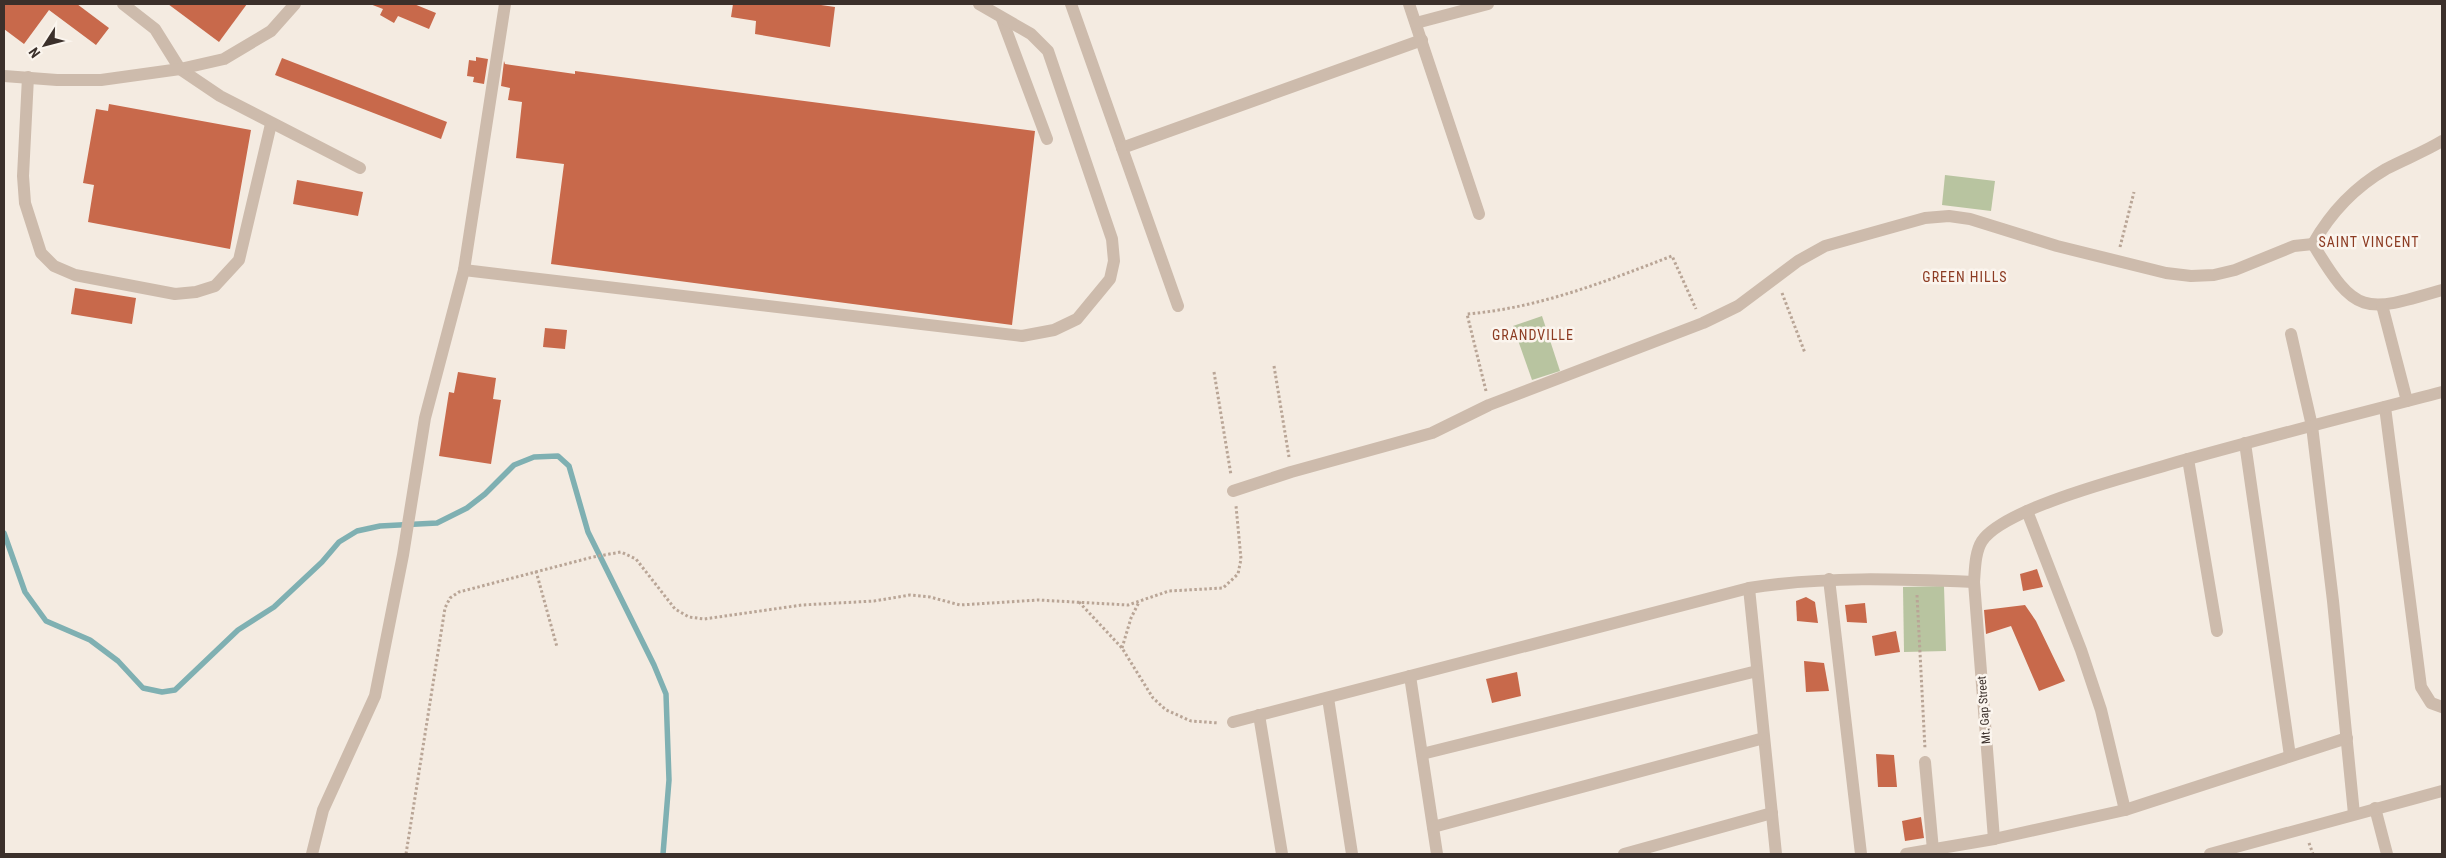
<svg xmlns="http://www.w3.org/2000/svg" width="2446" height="858" font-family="'Roboto Condensed',sans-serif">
<rect width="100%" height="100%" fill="#f4ebe1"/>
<!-- green -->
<g fill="#b8c4a0">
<path d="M1945,175L1995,181L1991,211L1942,205Z"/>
<path d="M1542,316L1560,371L1532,380L1513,326Z"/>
<path d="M1944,586L1946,651L1904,652L1903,587Z"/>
</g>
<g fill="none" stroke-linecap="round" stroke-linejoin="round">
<!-- stream -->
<path stroke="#7fb0b2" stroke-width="5.5" d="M4,533L25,592L46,621L90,640L118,661L143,688L162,692L175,690L238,630L274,607L322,562L339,542L357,531L380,526L437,523L467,508L485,494L514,465L534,457L558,456L569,466L588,532L654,665L666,694L669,780L663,854"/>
</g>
<!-- building -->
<g fill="#c8694b">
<path d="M4,4H77L109,28L96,45L49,10L24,44L4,29Z"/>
<path d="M168,4H247L219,42Z"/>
<path d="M370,4H414L436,13L429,29L398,16L394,23L380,15L383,9Z"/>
<path d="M733,4H814L835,7L830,47L755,34L756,21L731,17Z"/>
<path d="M476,57L488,59L484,84L473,82L474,77L467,76L469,60L476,61Z"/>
<path d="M282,58L447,122L441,139L275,75Z"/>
<path d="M504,61L505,64L575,74V71L1035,131L1012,325L551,264L564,164L516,158L522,102L508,100L510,88L501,86Z"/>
<path d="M109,104L251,130L230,249L88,222L94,185L83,183L96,109L108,111Z"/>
<path d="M297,180L363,192L358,216L293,204Z"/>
<path d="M75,288L136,298L132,324L71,314Z"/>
<path d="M545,328L567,330L565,349L543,347Z"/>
<path d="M458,372L496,378L493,399L501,400L491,464L439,456L449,392L454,393Z"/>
<path d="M2037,569L2043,587L2023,591L2020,574Z"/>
<path d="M1806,597L1815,602L1818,623L1797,621L1796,601Z"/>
<path d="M1865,603L1867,623L1847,622L1845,605Z"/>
<path d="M2025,605L2036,621L2065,681L2039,691L2011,626L1986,634L1984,610Z"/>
<path d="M1896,631L1900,652L1875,656L1872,636Z"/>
<path d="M1804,661L1824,663L1829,691L1806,692Z"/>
<path d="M1517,672L1521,696L1492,703L1486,679Z"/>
<path d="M1876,754L1894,755L1897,787H1878Z"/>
<path d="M1921,817L1924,838L1905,841L1902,821Z"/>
</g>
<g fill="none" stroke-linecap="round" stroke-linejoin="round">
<!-- path -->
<g stroke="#b9a596" stroke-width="3" stroke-dasharray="2.5 2.5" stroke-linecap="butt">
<path d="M2120,247L2134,192"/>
<path d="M1782,293L1805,353"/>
<path d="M1274,366L1289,457"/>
<path d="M1214,372L1231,475"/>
<path d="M1486,391L1467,314C1539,308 1604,282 1672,256L1696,309"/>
<path d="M536,571L557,647"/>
<path d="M1917,595L1925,749"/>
<path d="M1079,602L1122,648L1153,698L1166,710L1191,721L1219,723"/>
<path d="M1122,648L1131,618L1139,602"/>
<path d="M2309,843L2313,854"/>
<path d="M406,854L445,608L450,598L459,592L593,557L621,552L636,559L675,609L689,617L704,619L802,605L874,601L910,595L930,597L960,605L1038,600L1128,605L1169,591L1223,588L1238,574L1241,559L1236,506"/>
</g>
<!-- minor -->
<g stroke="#cdbbac" stroke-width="12">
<path d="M123,4L155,29L180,69L220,96L360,168"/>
<path d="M1071,4L1178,306"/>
<path d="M1409,4L1479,214"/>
<path d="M1002,19L1047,139"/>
<path d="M1416,23L1488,4"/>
<path d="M4,76L57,80H101L180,69L224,59L271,31L295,4"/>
<path d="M28,77L23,176L25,203L41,253L54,266L75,275L175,294L196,292L215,286L239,260L271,124"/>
<path d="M1122,148L1422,40"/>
<path d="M2313,244C2331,212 2355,187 2386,169C2405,159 2424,152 2442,141"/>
<path d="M2313,244C2356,316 2364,313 2442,290"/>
<path d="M464,270L1022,336L1054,330L1077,319L1110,279L1114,261L1112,239L1048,51L1031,34L979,4"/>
<path d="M2382,305L2407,401"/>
<path d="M2291,334L2312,426L2333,601L2354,814"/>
<path d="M2385,407L2421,687L2431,703L2442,707"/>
<path d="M2245,443L2290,756"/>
<path d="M2188,459L2217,631"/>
<path d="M1233,491L1291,472L1432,433L1489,405L1703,323L1738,306L1798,261L1825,246L1925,218L1949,216L1970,219L2057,246L2166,273L2191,276L2214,275L2235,270L2294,246L2313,244"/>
<path d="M2027,511L2081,650L2101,710L2125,810"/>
<path d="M1829,579L1861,854"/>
<path d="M1749,588L1776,854"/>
<path d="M1410,676L1437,854"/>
<path d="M1328,698L1352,854"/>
<path d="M1259,715L1282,854"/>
<path d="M1233,722L1749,588C1824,576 1899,579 1974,582"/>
<path d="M1422,754L1757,671"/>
<path d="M1925,762L1933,850"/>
<path d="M2375,808L2387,854"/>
<path d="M1433,827L1764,738"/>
<path d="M1994,839L1974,582C1975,569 1975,552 1982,541C2004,508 2127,477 2167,465C2258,439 2350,416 2442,392"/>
<path d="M312,854L323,810L375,696L403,555L425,418L464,270L505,4"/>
<path d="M1624,854L1772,813"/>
<path d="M1906,854L1994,839L2125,810L2347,738"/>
<path d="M2210,854L2442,791"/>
</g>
</g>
<g text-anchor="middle" stroke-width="5" stroke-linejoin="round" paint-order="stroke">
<!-- street labels -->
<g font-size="12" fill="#3b302b" stroke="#fbf5ee">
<text transform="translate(1984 710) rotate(-94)" y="4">Mt. Gap Street</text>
</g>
<!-- neighbourhood labels -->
<g font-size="14" letter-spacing="1" fill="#8c3b22" stroke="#fbf5ee">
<text x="2369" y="247">SAINT VINCENT</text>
<text x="1965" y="282">GREEN HILLS</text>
<text x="1533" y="340">GRANDVILLE</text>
</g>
</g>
<!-- border -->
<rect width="2446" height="858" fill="none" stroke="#3b302b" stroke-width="10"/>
<!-- north arrow -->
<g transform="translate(45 45) rotate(234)" stroke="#fbf5ee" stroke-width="4" paint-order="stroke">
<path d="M0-4L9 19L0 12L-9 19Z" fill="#3b302b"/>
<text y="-8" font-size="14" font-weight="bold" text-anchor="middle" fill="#3b302b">N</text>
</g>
</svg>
